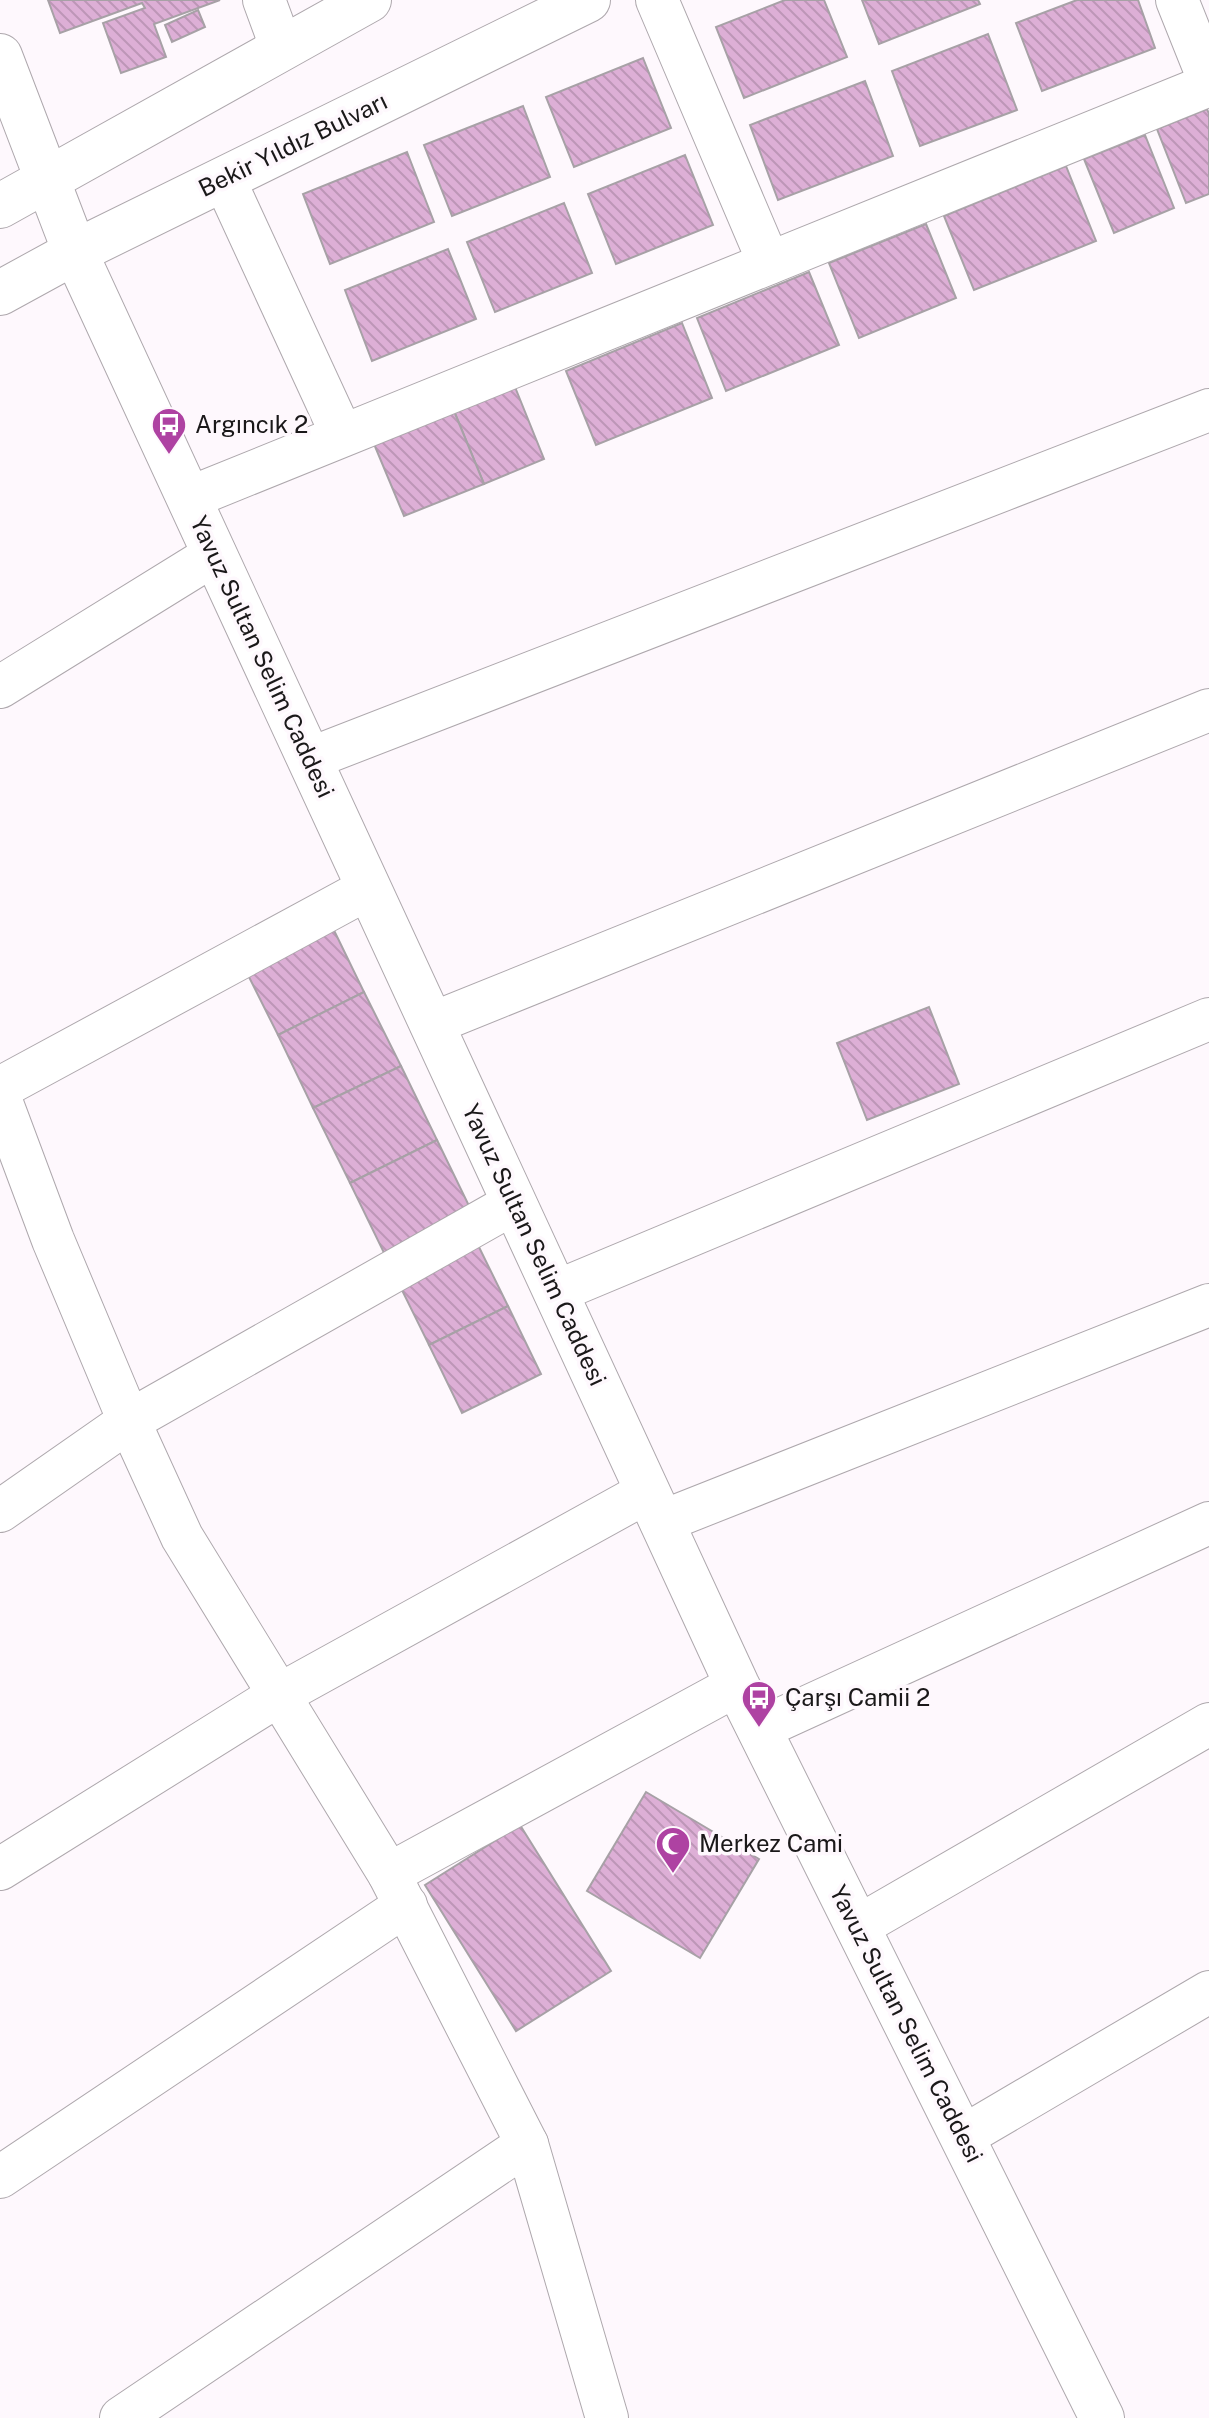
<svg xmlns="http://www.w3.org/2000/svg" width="1209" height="2418" font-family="'Public Sans',sans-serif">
<defs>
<pattern id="building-back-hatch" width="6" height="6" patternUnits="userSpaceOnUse" patternTransform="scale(2)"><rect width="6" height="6" fill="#ddafd6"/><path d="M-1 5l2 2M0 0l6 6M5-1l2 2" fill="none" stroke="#bd96b7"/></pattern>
</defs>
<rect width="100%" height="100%" fill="#fef8fd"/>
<!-- building -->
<g fill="url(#building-back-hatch)" stroke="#a7a1a6" stroke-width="2">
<path d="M48,0H220L154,24L166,57L121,73L103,23L145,8L142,3L60,33Z"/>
<path d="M785,0H824L847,57L744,98L716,27Z"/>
<path d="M862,0H978L980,4L879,44Z"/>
<path d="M1077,0H1138L1155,48L1042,91L1016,23Z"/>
<path d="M198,10L205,27L172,42L165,25Z"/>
<path d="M988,34L1017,110L920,146L892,71Z"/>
<path d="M643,58L671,128L574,167L546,97Z"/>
<path d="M865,81L893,156L778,200L750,125Z"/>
<path d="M523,106L550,177L452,216L424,145Z"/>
<path d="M1207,109L1209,114V194L1186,203L1157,129Z"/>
<path d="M1145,135L1174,208L1114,233L1084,159Z"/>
<path d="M407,152L434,222L330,264L303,194Z"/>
<path d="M685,155L713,225L616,264L588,194Z"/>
<path d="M1066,166L1096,241L974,290L944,216Z"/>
<path d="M564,203L592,273L495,312L467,242Z"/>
<path d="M926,224L956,298L859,338L829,263Z"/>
<path d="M448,249L476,319L372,361L345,290Z"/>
<path d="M809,272L839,345L726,391L697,318Z"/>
<path d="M682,323L712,398L596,445L566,371Z"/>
<path d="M515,387L544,459L484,484L454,411Z"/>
<path d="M454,411L484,484L404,516L374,444Z"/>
<path d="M328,918L364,992L278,1035L241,961Z"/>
<path d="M364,992L401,1066L313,1108L278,1035Z"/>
<path d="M929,1007L959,1084L867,1120L837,1043Z"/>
<path d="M401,1066L437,1140L350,1183L313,1108Z"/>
<path d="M437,1140L473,1214L386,1257L350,1183Z"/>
<path d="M475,1239L508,1306L429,1345L396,1278Z"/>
<path d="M508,1306L541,1374L462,1413L429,1345Z"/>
<path d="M646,1792L759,1859L700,1958L587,1891Z"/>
<path d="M520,1825L611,1971L516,2031L425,1885Z"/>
</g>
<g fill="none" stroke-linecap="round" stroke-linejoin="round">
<defs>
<g id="minor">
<path d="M264,0L282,49"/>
<path d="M657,0L769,263"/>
<path d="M1177,0L1209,80"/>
<path d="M224,179L342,435"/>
<path d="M189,498L1209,85"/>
<path d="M0,687L215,554"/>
<path d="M309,759L1209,410"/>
<path d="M431,1024L1209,710"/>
<path d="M0,1088L369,888"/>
<path d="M0,1098L53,1240L129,1421L182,1537L389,1874L527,2144L607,2418"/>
<path d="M555,1292L1209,1019"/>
<path d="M0,1511L129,1421L514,1203"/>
<path d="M661,1522L1209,1305"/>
<path d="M759,1729L1209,1523"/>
<path d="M0,1869L279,1695L647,1492"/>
<path d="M389,1874L737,1685"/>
<path d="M857,1927L1209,1724"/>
<path d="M962,2137L1209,1992"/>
<path d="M0,2177L406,1905"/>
<path d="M121,2418L527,2144"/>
</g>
<g id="major">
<path d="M0,56L75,252L737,1685L1102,2418"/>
<path d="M0,206L369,0"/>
<path d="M0,293L75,252L588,0"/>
</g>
</defs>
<!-- minor casing -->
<use href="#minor" stroke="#aea8ad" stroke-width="44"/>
<!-- major casing -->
<use href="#major" stroke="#aea8ad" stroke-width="46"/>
<!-- minor -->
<use href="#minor" stroke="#fff" stroke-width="42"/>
<!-- major -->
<use href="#major" stroke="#fff" stroke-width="44"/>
</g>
<!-- icons -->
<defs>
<symbol id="bus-pin" viewBox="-11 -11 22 30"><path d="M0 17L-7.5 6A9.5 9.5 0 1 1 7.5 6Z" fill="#ae42a2" stroke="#fef8fd"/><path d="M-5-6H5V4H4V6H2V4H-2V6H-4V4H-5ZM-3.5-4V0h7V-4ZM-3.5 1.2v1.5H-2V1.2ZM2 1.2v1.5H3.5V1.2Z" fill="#fff"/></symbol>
<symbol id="mosque-pin" viewBox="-11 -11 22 30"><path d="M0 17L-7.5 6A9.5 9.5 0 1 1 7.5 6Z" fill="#ae42a2" stroke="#fef8fd"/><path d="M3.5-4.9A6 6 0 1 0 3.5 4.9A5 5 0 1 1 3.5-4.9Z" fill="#fff"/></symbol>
</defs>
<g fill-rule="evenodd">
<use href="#bus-pin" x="149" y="405" width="40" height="54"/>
<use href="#bus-pin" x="739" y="1678" width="40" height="54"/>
<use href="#mosque-pin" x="653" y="1824" width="40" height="54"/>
</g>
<g text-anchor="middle" stroke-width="7" stroke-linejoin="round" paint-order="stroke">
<!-- street labels -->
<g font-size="24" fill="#1a1819" stroke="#fef8fd">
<text transform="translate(293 145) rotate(-26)" y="8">Bekir Yıldız Bulvarı</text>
<text transform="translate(262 657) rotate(65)" y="8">Yavuz Sultan Selim Caddesi</text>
<text transform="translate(534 1245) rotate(65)" y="8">Yavuz Sultan Selim Caddesi</text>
<text transform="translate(906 2024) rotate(63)" y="8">Yavuz Sultan Selim Caddesi</text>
</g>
<!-- poi labels -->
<g font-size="24" fill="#1a1819" stroke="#fef8fd" text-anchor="start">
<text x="195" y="433">Argıncık 2</text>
<text x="785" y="1706">Çarşı Camii 2</text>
<text x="699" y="1852">Merkez Cami</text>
</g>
</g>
</svg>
